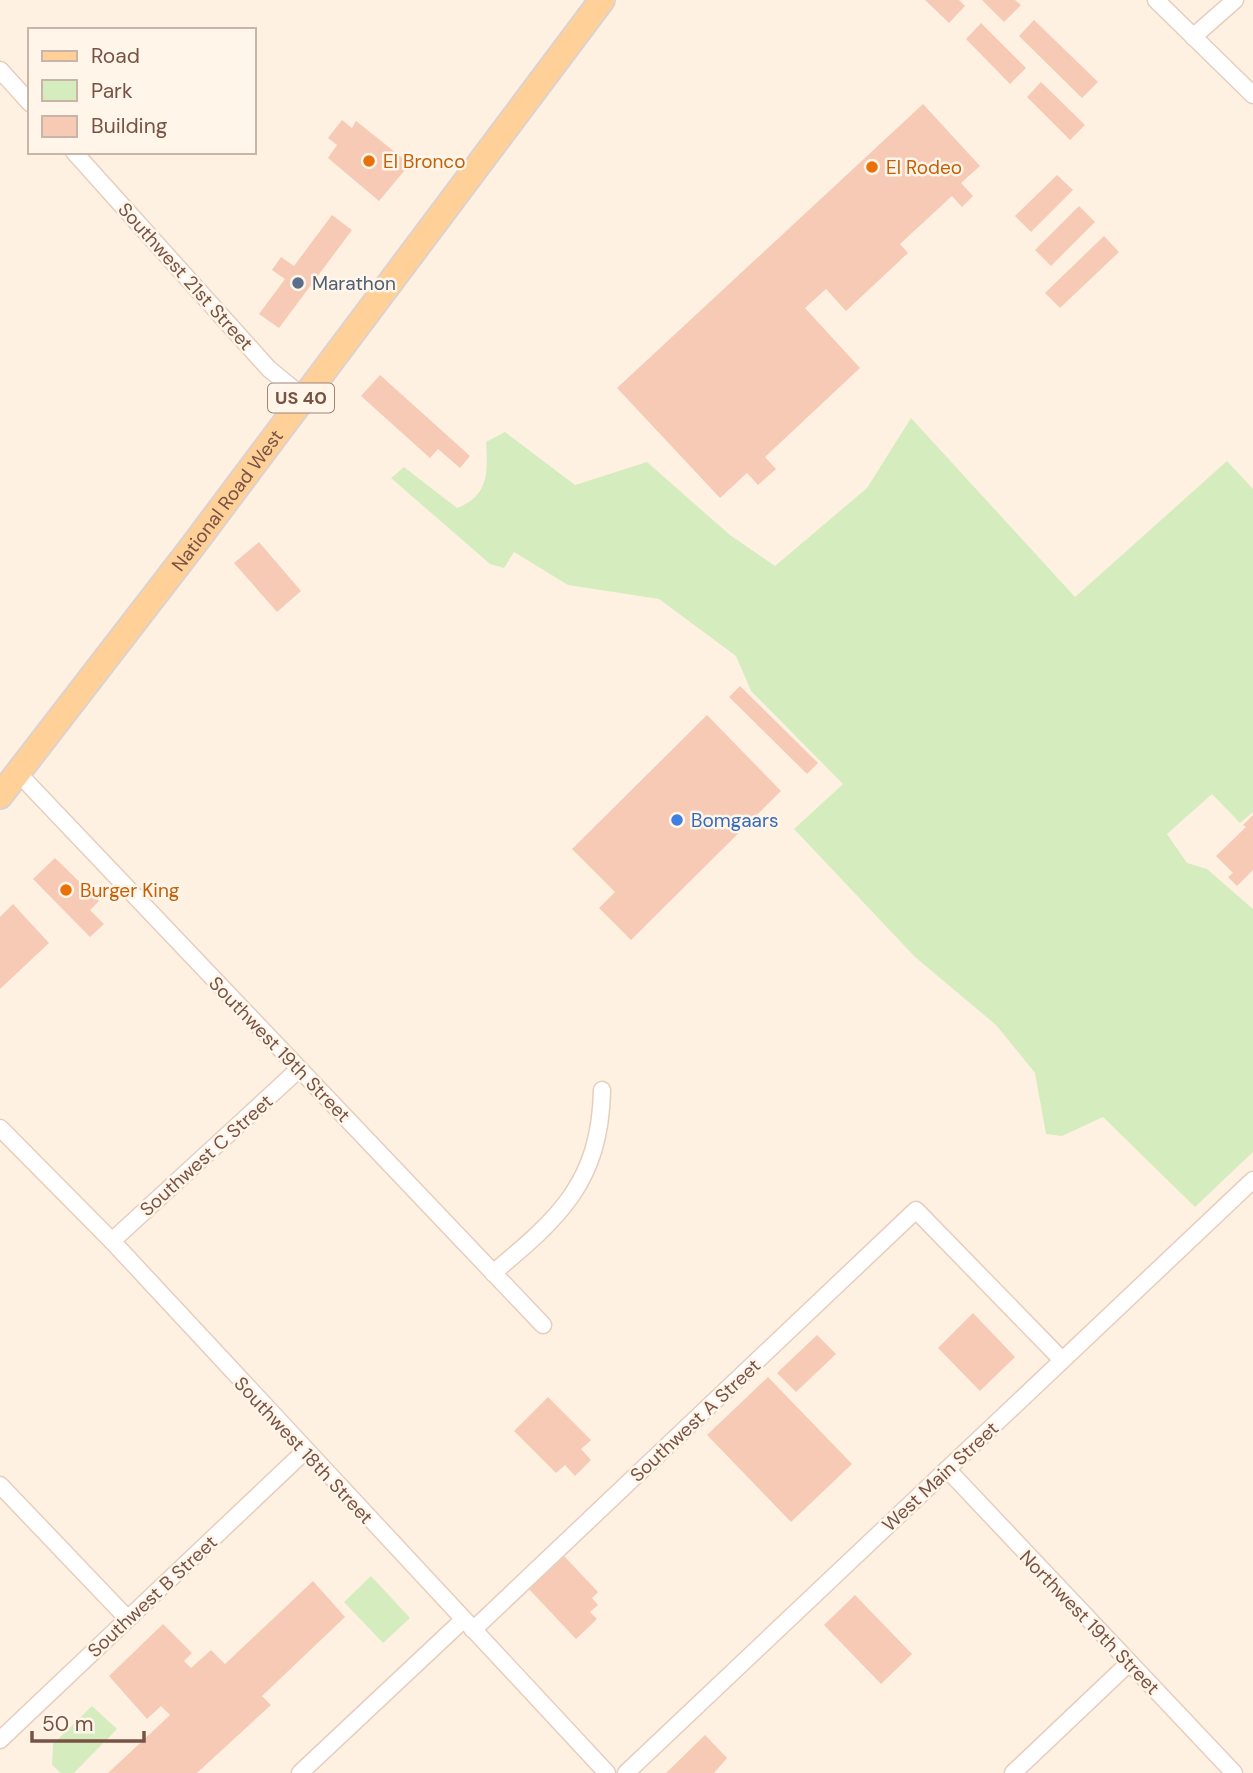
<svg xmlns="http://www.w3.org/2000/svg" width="1253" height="1773" font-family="'DM Sans',sans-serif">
<rect width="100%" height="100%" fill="#fef1e1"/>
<!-- green -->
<g fill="#d5edbe">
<path d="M911,418L1075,597L1227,461L1253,489V812L1240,823L1212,794L1167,834L1187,863L1207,869L1253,909V1152L1195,1207L1103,1117L1062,1136L1046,1134L1035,1073L996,1025L915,957L794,829L843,784L751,691L736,656L659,599L568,585L514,552L504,568L490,564L391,478L404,467L457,508C489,496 488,471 486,442L505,432L575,485L647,462L730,535L775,566L867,488Z"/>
<path d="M371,1576L410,1618L383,1643L344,1602Z"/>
<path d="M92,1706L117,1729L74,1773H61L52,1765L53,1744Z"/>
</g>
<!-- building -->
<g fill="#f7cab6">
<path d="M925,0H959L965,6L949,23Z"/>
<path d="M982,0H1015L1021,5L1004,22Z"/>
<path d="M1034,20L1098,82L1082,98L1019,36Z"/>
<path d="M981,23L1026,68L1010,84L966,39Z"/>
<path d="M1041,82L1085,125L1070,140L1027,97Z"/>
<path d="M923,104L980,166L961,183L973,196L962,207L952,196L900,244L908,253L846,311L826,289L805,308L860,368L765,457L776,469L758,485L747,473L720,498L617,388Z"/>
<path d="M342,120L352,128L356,121L410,164L379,201L328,158L337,145L328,138Z"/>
<path d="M1057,175L1073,190L1031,232L1015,216Z"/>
<path d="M1079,206L1095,222L1051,266L1035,250Z"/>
<path d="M332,215L352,230L279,328L259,314L285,279L272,270L281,257L294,266Z"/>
<path d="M1104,236L1119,252L1060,308L1045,293Z"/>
<path d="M380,375L470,456L460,468L438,449L430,458L361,396Z"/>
<path d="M259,542L301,591L277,612L234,563Z"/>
<path d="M740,686L818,763L807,774L729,697Z"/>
<path d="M707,715L781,791L631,940L599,908L615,892L572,849Z"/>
<path d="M1253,815V870L1237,886L1228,877L1233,873L1216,856L1246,827L1243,825Z"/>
<path d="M55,858L99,901L90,910L104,924L90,937L33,879Z"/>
<path d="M13,904L49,943L0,989V917Z"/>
<path d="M973,1313L1015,1357L980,1391L938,1348Z"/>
<path d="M817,1335L836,1354L796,1392L777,1373Z"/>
<path d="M768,1377L852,1464L791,1522L707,1435Z"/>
<path d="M548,1397L591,1440L581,1449L591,1460L575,1476L565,1465L556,1473L514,1431Z"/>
<path d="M563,1555L598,1592L592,1598L598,1605L590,1612L597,1619L576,1639L528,1588Z"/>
<path d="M313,1581L345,1617L262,1696L271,1705L197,1773H108L170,1715L161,1706L147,1719L109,1676L163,1624L192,1653L184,1661L191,1668L211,1650L225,1664Z"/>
<path d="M855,1595L912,1654L881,1684L824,1625Z"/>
<path d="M705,1735L727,1758L714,1773H666Z"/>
</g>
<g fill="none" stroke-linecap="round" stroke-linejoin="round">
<defs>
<g id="minor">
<path d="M1156,0L1253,95"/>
<path d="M1193,37L1235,0"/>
<path d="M0,70L30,103"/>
<path d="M74,152L269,369L302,396"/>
<path d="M18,773L543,1325"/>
<path d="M0,1128L112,1241L607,1773"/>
<path d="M112,1241L299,1069"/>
<path d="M493,1273C560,1217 600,1182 602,1090"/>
<path d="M947,1469L1234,1773"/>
<path d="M0,1485L128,1619"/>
<path d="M473,1630L916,1210L1062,1360"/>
<path d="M0,1740L305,1451"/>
<path d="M300,1773L463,1620"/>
<path d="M626,1773L1253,1180"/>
<path d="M1013,1773L1129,1663"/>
</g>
<g id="primary">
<path id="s1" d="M0,796L192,547L602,0"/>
</g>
</defs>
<!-- minor casing -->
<use href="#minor" stroke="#e6cebe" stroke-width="19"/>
<!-- primary casing -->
<use href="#primary" stroke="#dcd2cf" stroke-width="28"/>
<!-- minor -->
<use href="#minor" stroke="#fff" stroke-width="16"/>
<!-- primary -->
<use href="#primary" stroke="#ffd097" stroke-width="24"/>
</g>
<!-- markers -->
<g fill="#e8710a" stroke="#fff5e9" stroke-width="2.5">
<circle cx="369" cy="161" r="7"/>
<circle cx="872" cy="167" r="7"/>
<circle cx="66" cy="890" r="7"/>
</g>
<circle fill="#5c6f8a" stroke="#fff5e9" stroke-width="2.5" cx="298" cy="283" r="7"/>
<circle fill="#3f7fe0" stroke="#fff5e9" stroke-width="2.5" cx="677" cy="820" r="7"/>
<g text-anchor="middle" stroke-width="5" stroke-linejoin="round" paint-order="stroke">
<!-- shield labels -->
<rect fill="#fff5e9" stroke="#a08476" stroke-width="2" x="268" y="383.5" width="66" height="29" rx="5"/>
<g font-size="18" font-weight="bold" fill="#785345">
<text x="301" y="404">US 40</text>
</g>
<!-- food labels -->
<g font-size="19" fill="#c56008" stroke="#fff5e9" text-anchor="start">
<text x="383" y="168">El Bronco</text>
<text x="886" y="174">El Rodeo</text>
<text x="80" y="897">Burger King</text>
</g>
<!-- street labels -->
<g font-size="19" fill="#785345" stroke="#fff5e9">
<text transform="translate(186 276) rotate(48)" y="7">Southwest 21st Street</text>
<text dy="7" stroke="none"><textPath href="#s1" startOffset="373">National Road West</textPath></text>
<text transform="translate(280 1049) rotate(46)" y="7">Southwest 19th Street</text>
<text transform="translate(206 1155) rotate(-42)" y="7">Southwest C Street</text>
<text transform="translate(695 1420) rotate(-43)" y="7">Southwest A Street</text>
<text transform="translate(304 1450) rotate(47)" y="7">Southwest 18th Street</text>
<text transform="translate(940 1476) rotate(-43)" y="7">West Main Street</text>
<text transform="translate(152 1596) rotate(-43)" y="7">Southwest B Street</text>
<text transform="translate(1090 1622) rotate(46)" y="7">Northwest 19th Street</text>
</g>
<!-- service labels -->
<g font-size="19" fill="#4e5e75" stroke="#fff5e9" text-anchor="start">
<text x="312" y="290">Marathon</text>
</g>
<!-- shop labels -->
<g font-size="19" fill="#366cbe" stroke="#fff5e9" text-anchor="start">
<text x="691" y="827">Bomgaars</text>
</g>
</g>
<!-- legend -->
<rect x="28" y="28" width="228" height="126" fill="#fff5e9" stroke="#c9b4a7" stroke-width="2"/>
<rect x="42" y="51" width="35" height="10" fill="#ffd097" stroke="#c9b4a7" stroke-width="2"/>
<text x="91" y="63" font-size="21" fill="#785345">Road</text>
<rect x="42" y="80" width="35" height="21" fill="#d5edbe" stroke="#c9b4a7" stroke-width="2"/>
<text x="91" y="98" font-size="21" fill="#785345">Park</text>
<rect x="42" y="116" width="35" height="21" fill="#f7cab6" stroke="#c9b4a7" stroke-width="2"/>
<text x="91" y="133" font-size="21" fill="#785345">Building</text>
<!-- scale -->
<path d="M32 1731v10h112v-10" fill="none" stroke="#785345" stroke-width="3.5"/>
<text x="42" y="1731" font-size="21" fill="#785345" stroke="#fff5e9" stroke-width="5" paint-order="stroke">50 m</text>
</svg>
